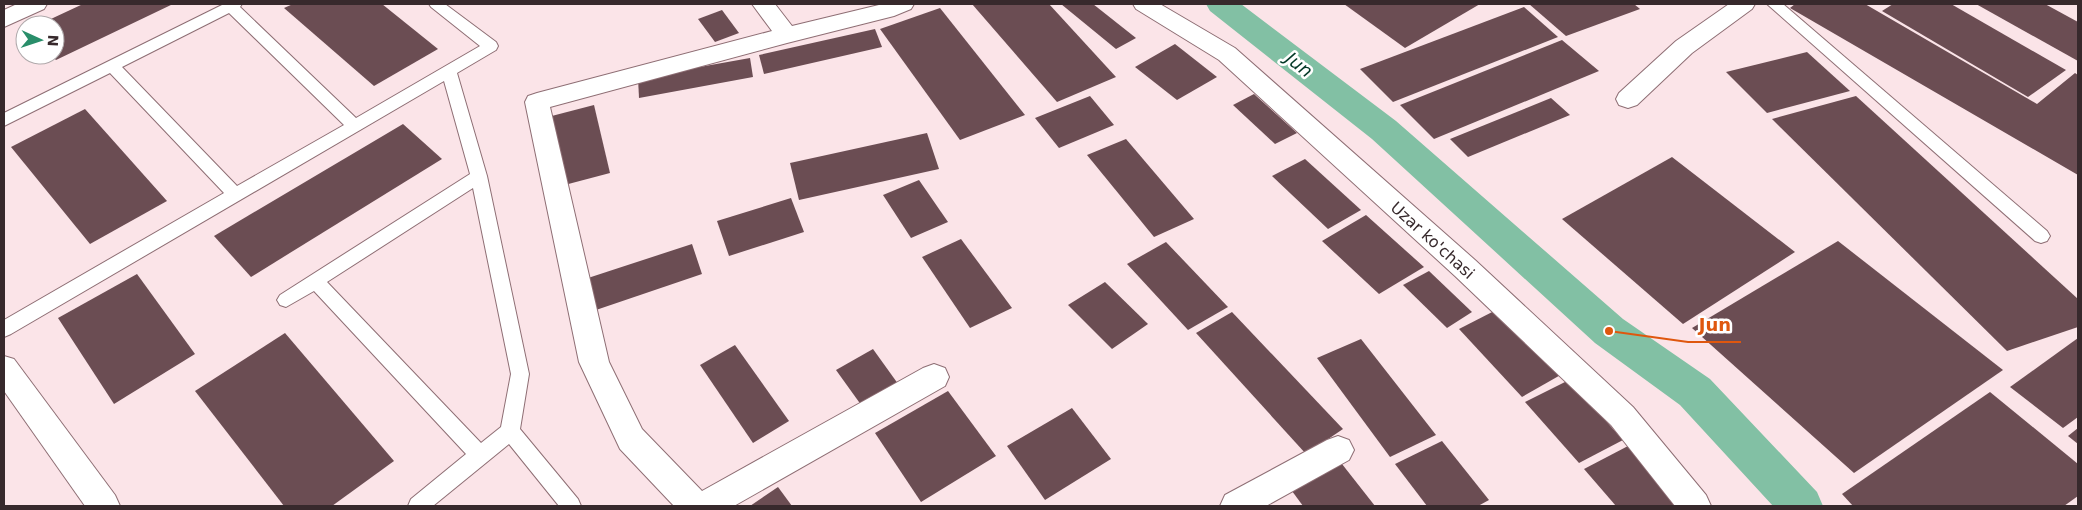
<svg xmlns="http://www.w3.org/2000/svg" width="2082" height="510" font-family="'DejaVu Sans',sans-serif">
<rect width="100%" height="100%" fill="#fbe4e8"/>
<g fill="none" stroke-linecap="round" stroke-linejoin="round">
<!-- canal -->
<path fill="#82c0a4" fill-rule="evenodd" d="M1206,4H1241L1396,121L1623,319L1710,379L1817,492L1823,506H1773L1680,405L1595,343L1372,139L1210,11Z"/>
</g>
<!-- building -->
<g fill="#6b4d53">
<path d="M83,4H173L56,60L51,55H55V25H38Z"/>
<path d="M293,4H382L438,49L374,86L284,8Z"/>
<path d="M972,4H1049L1116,77L1057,102Z"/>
<path d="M1061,4H1093L1136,38L1116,49Z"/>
<path d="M1344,4H1480L1405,48Z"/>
<path d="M1529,4H1634L1640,9L1566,36Z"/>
<path d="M1795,4H1865L2037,104L2075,73L2078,75V175L1790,8Z"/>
<path d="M1893,4H1951L2066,70L2028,97L1882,11Z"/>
<path d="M1976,4H2045L2078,22V61Z"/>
<path d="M1524,7L1558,37L1393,102L1360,69Z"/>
<path d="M940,8L1025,115L960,140L880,29Z"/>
<path d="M722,10L739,33L715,42L698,19Z"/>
<path d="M875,29L882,47L764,74L759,55Z"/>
<path d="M1562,40L1599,71L1434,139L1400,105Z"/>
<path d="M1175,44L1217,77L1177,100L1135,67Z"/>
<path d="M1807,52L1850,91L1767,113L1726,72Z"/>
<path d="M750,58L753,77L639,98L638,78Z"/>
<path d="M1254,94L1297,133L1275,144L1233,105Z"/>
<path d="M1090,96L1114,125L1059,148L1035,118Z"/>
<path d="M1856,96L2078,299V327L2007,351L1772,119Z"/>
<path d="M1551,98L1570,115L1468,157L1450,139Z"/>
<path d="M594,105L610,173L557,187L544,118Z"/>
<path d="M85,109L167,201L90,244L11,147Z"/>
<path d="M403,124L442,159L251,277L214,236Z"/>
<path d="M927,133L939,169L799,200L790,163Z"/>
<path d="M1126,139L1194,219L1154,237L1087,155Z"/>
<path d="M1672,157L1795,252L1683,324L1562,219Z"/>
<path d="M1305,159L1361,210L1328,229L1272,176Z"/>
<path d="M919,180L948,222L911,238L883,195Z"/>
<path d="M791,198L804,232L729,256L717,221Z"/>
<path d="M1366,215L1424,267L1379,294L1322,241Z"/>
<path d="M961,239L1012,308L970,328L922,257Z"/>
<path d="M1838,241L2003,370L1854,473L1692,328Z"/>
<path d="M1166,242L1228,307L1188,330L1127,264Z"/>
<path d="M692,244L702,274L596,310L588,278Z"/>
<path d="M1429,271L1472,312L1447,328L1403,285Z"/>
<path d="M137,274L195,354L114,404L58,318Z"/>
<path d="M1105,282L1148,324L1112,349L1068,305Z"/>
<path d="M1500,308L1564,373L1522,397L1459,329Z"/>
<path d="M1232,312L1343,429L1306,454L1196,333Z"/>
<path d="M285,333L394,461L332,506H284L195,391Z"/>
<path d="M2078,338V417L2063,428L2010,387Z"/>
<path d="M1361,339L1436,435L1390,457L1317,358Z"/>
<path d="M735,345L789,421L753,443L700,365Z"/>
<path d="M873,349L901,388L864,409L836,370Z"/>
<path d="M1569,380L1623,440L1579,463L1525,402Z"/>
<path d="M948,391L996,456L921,502L875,433Z"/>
<path d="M1990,392L2078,464V496L2064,506H1853L1842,494Z"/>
<path d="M1072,408L1111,459L1045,500L1007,446Z"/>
<path d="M2078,428V444L2068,436Z"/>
<path d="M1442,441L1489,500L1478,506H1427L1395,464Z"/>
<path d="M1628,446L1683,506H1616L1584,469Z"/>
<path d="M1342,464L1375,506H1303L1292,491Z"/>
<path d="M778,487L792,506H750Z"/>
</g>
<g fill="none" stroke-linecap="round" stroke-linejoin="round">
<defs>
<g id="service">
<path d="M224,4H242L240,7L356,118L480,46L431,7L429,4H445L496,42L498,46L496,50L457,73L487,176L529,374L520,429L578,499L581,506H559L509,444L433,506H408L411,499L466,454L314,291L286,307L280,305L277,300L280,295L470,174L444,81L11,334L4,337V320L224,193L110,73L4,126V113ZM229,13L344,125L237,186L122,67ZM473,188L511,374L501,427L481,443L327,282Z"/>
<path d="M1767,4H1783L2047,231L2050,236L2047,241L2041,243L2035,241Z"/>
</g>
<g id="minor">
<path d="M17,4H47L44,9L4,27V10Z"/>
<path d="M752,4H775L792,26L883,4H914L911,9L894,16L787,43L550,107L609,362L642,429L702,491L923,368L934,364L945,368L949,377L945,386L734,506H674L620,449L579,362L525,102L528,96L537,93L772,31Z"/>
<path d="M1133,4H1160L1235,48L1475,260L1633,407L1706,495L1711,506H1675L1611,425L1455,276L1219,60L1136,9Z"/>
<path d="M1729,4H1755L1752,9L1692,53L1637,105L1628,108L1619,105L1616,99L1619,93L1676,41Z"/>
<path d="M4,356L14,359L115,495L120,506H85L4,391Z"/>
<path d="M1338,436L1349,440L1354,450L1349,460L1266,506H1220L1225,495L1327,440Z"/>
</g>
</defs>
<!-- service casing -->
<use href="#service" stroke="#8e6e74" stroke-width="2"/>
<!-- minor casing -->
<use href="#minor" stroke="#8e6e74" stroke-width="2"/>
<!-- service -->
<use href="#service" fill="#fff" fill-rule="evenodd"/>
<!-- minor -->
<use href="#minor" fill="#fff" fill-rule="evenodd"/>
</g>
<g text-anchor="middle" stroke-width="5" stroke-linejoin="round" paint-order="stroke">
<!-- street labels -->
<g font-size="16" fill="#37292c" stroke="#fff">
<text transform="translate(1433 240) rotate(42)" y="6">Uzar ko'chasi</text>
</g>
<!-- water labels -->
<g font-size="18" font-style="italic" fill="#033927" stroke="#fff">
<text transform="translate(1299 65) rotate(38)" y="6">Jun</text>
</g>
</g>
<!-- callouts -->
<path fill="none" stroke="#df570e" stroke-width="2" d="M1609 331L1688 342H1741"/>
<circle fill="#df570e" stroke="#fff" stroke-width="2" cx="1609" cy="331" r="5"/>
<g font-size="18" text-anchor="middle" font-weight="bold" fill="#df570e" stroke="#fff" stroke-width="5" stroke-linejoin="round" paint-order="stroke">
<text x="1715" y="331">Jun</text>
</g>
<!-- border -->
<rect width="2082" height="510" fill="none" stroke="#37292c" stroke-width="10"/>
<!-- north arrow -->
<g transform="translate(40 40) rotate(93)"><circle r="24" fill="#ffffff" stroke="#afa9ab"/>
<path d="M0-4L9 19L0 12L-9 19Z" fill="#298e6a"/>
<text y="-8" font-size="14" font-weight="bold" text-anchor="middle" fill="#37292c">N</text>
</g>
</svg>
